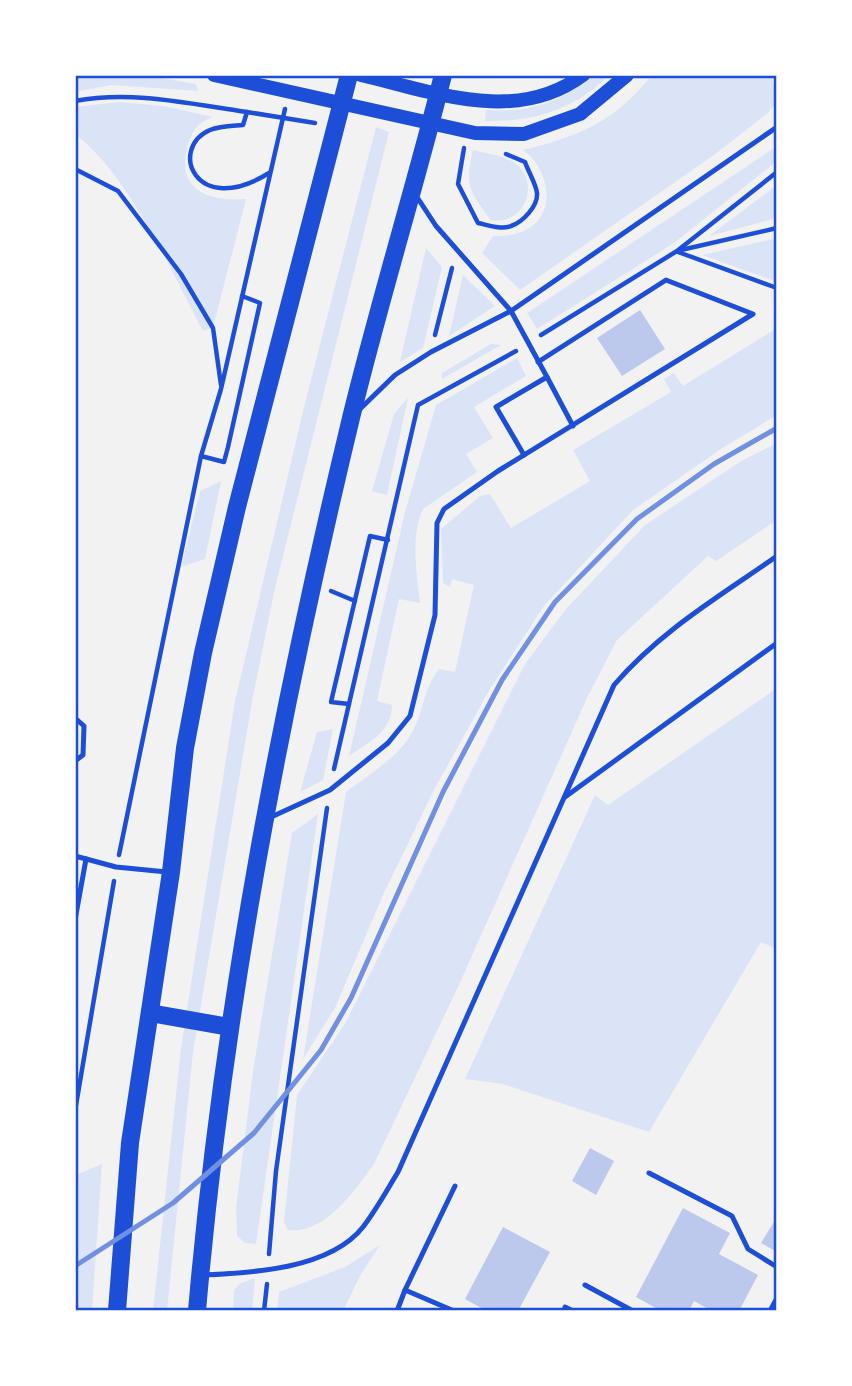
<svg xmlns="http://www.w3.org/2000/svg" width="852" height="1386" font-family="Commissioner,sans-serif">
<rect width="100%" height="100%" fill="#f2f2f2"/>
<!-- green -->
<g fill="#dbe4f7">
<path d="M96,75H144L196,84L198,91L111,85L75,92V80Z"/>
<path d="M594,75H609C574,110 533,122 485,121L486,110C529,113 561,102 594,75Z"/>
<path d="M652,75H772L777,102L769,112L714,155L520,290L482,253L493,236C505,236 516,235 526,230C560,212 547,167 523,150C580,136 614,122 652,75Z"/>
<path d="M118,102L164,106L213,117C198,122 193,130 188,145C175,189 207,202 246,199L213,328L203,331C171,271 129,175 75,134V107Z"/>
<path d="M376,127L389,132L275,588L252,702L193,1052L167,1311H153L181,1048L235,701L304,407Z"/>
<path d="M777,146V161L674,243L537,329L527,313Z"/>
<path d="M473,150C484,153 499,155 510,160C543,177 527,226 491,220C470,192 464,186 473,150Z"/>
<path d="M777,185V218L709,236Z"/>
<path d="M777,238V282L702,255Z"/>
<path d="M426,248L442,267L423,348L400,362Z"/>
<path d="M463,275L495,306L449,336Z"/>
<path d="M777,328V415L721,449L633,510L544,606L490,689L435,788L384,893L335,1008L303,1059L346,792C369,774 401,756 414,729C424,708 424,688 439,669L455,672L474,585L452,579L450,587L443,583L441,529L480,496L490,494L511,528L590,481L573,450L671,392L664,379L674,373L683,386Z"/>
<path d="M491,344L501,345L442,379V373Z"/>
<path d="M517,358L526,376L474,407L493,438L466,454L477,472L423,509C410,536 417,574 420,603L399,599L377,701L392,705C392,732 369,742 349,756L405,512L436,405Z"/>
<path d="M408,398L387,495L372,491L394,414Z"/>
<path d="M777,443V520L716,561L708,556L617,640L587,698L458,987L374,1164C355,1190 325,1235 288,1230L284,1222L297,1095L346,1022L525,664L566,609L645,525L741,461Z"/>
<path d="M221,481L205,559L181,567L200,491Z"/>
<path d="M777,688V949L761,942L649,1132L503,1084L465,1079L595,795L608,805Z"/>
<path d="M333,729L323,780L300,792L317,732Z"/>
<path d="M318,814L256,1244L245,1243L237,1236L236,1208L253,1071L292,833Z"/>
<path d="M102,1164L92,1311H75L78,1174Z"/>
<path d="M380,1245L360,1276L343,1311H277L279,1292L345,1267Z"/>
<path d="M255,1278L252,1311H233L234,1290L241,1283Z"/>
</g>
<!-- building -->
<g fill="#bdc9ec">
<path d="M640,310L665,349L622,376L597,338Z"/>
<path d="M590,1148L614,1161L596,1195L572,1181Z"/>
<path d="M683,1208L730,1233L719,1254L758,1275L739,1311H712L694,1301L689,1311H661L636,1297Z"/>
<path d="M777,1217V1252L761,1243Z"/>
<path d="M503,1227L550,1252L518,1311H487L465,1299Z"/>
</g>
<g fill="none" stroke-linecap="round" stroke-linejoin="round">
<!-- path -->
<g stroke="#1d4ed8" stroke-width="4.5">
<path d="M75,101C132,90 191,104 247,112L243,125C232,126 220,126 210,130C168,148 195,219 269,173"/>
<path d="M247,112L315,123"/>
<path d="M464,148L458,184L478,223C488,225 501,230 511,226C523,222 538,206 537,193C536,184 528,171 525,162L506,154"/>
<path d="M75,169L118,191L181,274L213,328L221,385"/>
<path d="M681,250L777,228"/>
<path d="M678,252L777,288"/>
<path d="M435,335L452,268"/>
<path d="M541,335L677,251L777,172"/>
<path d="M201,456L224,462L228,447L260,303L242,296"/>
<path d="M331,591L355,601"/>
<path d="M349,704L331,702L370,536L388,540"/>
<path d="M334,769L418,405L516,351"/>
<path d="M119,855L201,456L221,389L285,109"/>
<path d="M75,1111L114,881"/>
<path d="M269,1254L276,1171L327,808"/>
<path d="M264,1311L267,1284"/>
</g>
<!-- service -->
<g stroke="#1d4ed8" stroke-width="5">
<path d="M415,194L436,226L511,311L547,377"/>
<path d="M360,409L395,375L431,352L511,311L777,127"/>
<path d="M524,455L496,407L547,377L573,426"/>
<path d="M75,718L84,726L83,755L75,761"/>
<path d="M565,797L777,643"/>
<path d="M269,818L330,790L388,743L410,716L435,615L437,523L444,509L498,471L753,314L666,280L538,362"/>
<path d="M75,856L116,867L167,872"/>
<path d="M75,920L86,859"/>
<path d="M649,1173L732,1216L748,1249L777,1267"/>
<path d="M202,1275C252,1273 330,1269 363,1227C376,1210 387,1190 398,1172L614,685C660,631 720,596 777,556"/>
<path d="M585,1285L633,1311"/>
<path d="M405,1290L455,1186"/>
<path d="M565,1307L573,1311"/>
<path d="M397,1311L405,1290L454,1311"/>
<path d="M770,1311L777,1298"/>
</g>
<!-- secondary -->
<g stroke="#1d4ed8" stroke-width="14">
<path d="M214,75L475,133L524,134L580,114L627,75"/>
<path d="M361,75C434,92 516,125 583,75"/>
</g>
<!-- primary -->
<g stroke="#1d4ed8" stroke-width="18">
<path d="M150,1013L229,1027"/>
<path d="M117,1311L130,1143L171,872L185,748L203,653L237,507L349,75"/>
<path d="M197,1311C223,1009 280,713 351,418C379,303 414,190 443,75"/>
</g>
<!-- rail -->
<path stroke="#7290e2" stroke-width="5" d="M75,1266L173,1203L254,1133L321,1050L351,998L443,792L502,680L555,602L637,519L714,464L777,428"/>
</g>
<!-- border -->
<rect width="852" height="1386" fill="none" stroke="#ffffff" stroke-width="154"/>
<rect x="77" y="77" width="698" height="1232" fill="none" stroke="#1d4ed8" stroke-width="2.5"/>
</svg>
